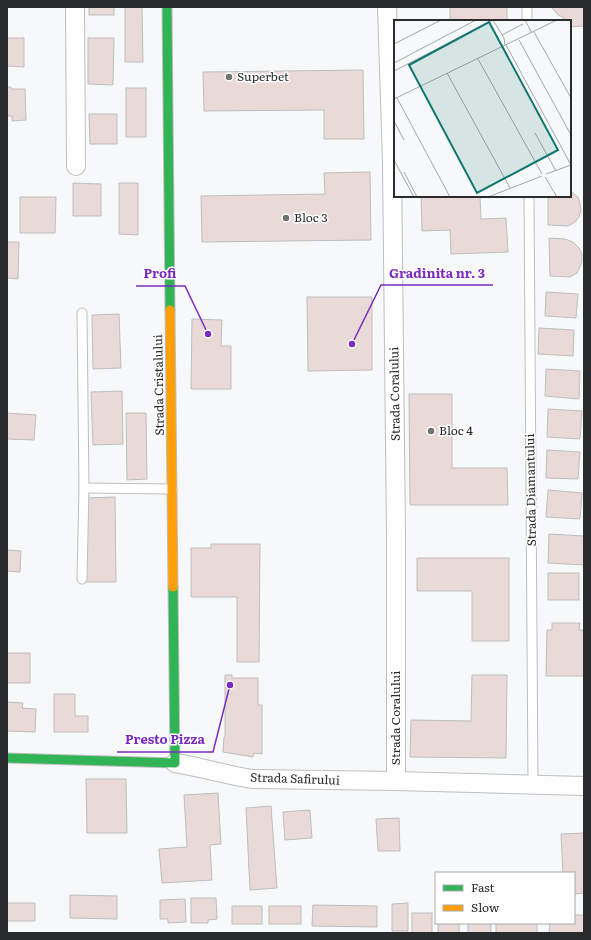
<svg xmlns="http://www.w3.org/2000/svg" width="591" height="940" font-family="Literata,serif">
<rect width="100%" height="100%" fill="#f7f8f9"/>
<!-- building -->
<g fill="#e9dad7" stroke="#bebebe">
<rect x="89" y="7" width="25" height="8"/>
<path d="M125,7H142L143,62H125Z"/>
<rect x="450" y="7" width="57" height="14"/>
<path d="M551,7H584V26L570,27V21H563V17L558,15Z"/>
<path d="M7,38H24V67L7,66Z"/>
<path d="M88,38H114L113,85L88,84Z"/>
<path d="M363,70L364,139H324V110L204,111L203,72Z"/>
<path d="M7,87H11V89H25L26,120L12,121V116H7Z"/>
<rect x="126" y="88" width="20" height="49"/>
<path d="M89,114H117V144H90Z"/>
<path d="M370,172L371,240L202,242L201,196L325,194L324,173Z"/>
<path d="M73,183L101,184V216H73Z"/>
<path d="M119,183H138V235L119,234Z"/>
<path d="M570,191L578,197L580,203L581,211L579,217L575,222L568,226L548,225V196H570Z"/>
<path d="M421,196H480L481,219L506,218L508,252L451,254L450,230L422,231Z"/>
<path d="M20,197H56L55,233H20Z"/>
<path d="M549,238L565,239L573,242L579,248L582,254V262L577,273L570,277L550,276Z"/>
<path d="M7,242H19L18,279L7,278Z"/>
<path d="M546,292L578,294L576,318L545,316Z"/>
<path d="M307,297H372V370L308,371Z"/>
<path d="M119,314L121,368L93,369L92,315Z"/>
<path d="M192,319L222,320L221,346H231V389H191Z"/>
<path d="M539,328L574,330L573,356L538,354Z"/>
<path d="M546,369L580,371L579,399L545,396Z"/>
<path d="M122,391L123,444L93,445L91,392Z"/>
<path d="M409,394H452V468H507L508,505H410Z"/>
<path d="M548,409L582,411L580,439L547,437Z"/>
<path d="M7,413L36,415L34,440L7,439Z"/>
<path d="M126,413H146L147,479L127,480Z"/>
<path d="M547,450L580,452L578,479L546,478Z"/>
<path d="M548,490L582,493L580,519L546,517Z"/>
<path d="M115,497L116,582H86L85,498Z"/>
<path d="M549,534L584,536V565L548,563Z"/>
<path d="M211,544H260L259,662H237V597H191V548H211Z"/>
<path d="M7,550L21,551L20,572L7,571Z"/>
<path d="M417,558H509V641H472V591H417Z"/>
<rect x="548" y="573" width="31" height="27"/>
<path d="M552,623H580L579,630H584V676H546L547,630H552Z"/>
<rect x="7" y="653" width="23" height="30"/>
<path d="M225,675H232V678H258V705H262V754L254,753L253,757L223,752L224,737H225Z"/>
<path d="M472,675H507L506,758L410,757L411,720L471,721Z"/>
<path d="M54,694H75V716H88V732H54Z"/>
<path d="M7,702L23,703L22,708L36,709L35,732L7,731Z"/>
<path d="M86,779H126L127,833H87Z"/>
<path d="M218,793L221,844L210,845L212,880L162,883L159,849L187,847L184,795Z"/>
<path d="M271,806L277,888L250,890L246,808Z"/>
<path d="M310,810L312,838L285,840L283,812Z"/>
<path d="M399,818L400,851H378L376,819Z"/>
<path d="M584,833V893L574,894V873H563L561,834Z"/>
<path d="M70,895L117,896V919L70,918Z"/>
<path d="M191,898H216L217,919L208,920V923H191Z"/>
<path d="M185,899L186,922L168,923V919H160V900Z"/>
<rect x="7" y="903" width="28" height="18"/>
<path d="M408,903V931H392V904Z"/>
<path d="M313,905L377,906V927L312,926Z"/>
<rect x="232" y="906" width="30" height="18"/>
<rect x="269" y="906" width="32" height="18"/>
<rect x="412" y="913" width="20" height="20"/>
<path d="M574,915H584V933H549L550,923H574Z"/>
<rect x="438" y="923" width="21" height="10"/>
<rect x="468" y="923" width="23" height="10"/>
<rect x="496" y="923" width="41" height="10"/>
</g>
<g fill="none" stroke-linecap="round" stroke-linejoin="round">
<defs>
<g id="lane">
<path d="M527,7V21"/>
<path d="M529,196L533,785"/>
<path d="M84,488L172,489"/>
<path d="M82,579L84,488L82,313"/>
</g>
<g id="street">
<path d="M75,7L76,166"/>
<path d="M387,7L392,163L396,536V781"/>
<path d="M175,763C201,767 226,775 252,779L396,781L584,786"/>
</g>
<g id="fast">
<path d="M167,7L170,310"/>
<path d="M7,758L175,763L173,587"/>
</g>
<path id="slow" d="M170,310L173,587"/>
</defs>
<!-- lane casing -->
<use href="#lane" stroke="#bebfc0" stroke-width="11"/>
<!-- street casing -->
<use href="#street" stroke="#bebfc0" stroke-width="20"/>
<!-- fast casing -->
<use href="#fast" stroke="#bebfc0" stroke-width="11"/>
<!-- slow casing -->
<use href="#slow" stroke="#bebfc0" stroke-width="11"/>
<!-- lane -->
<use href="#lane" stroke="#fefefe" stroke-width="9"/>
<!-- street -->
<use href="#street" stroke="#fefefe" stroke-width="18"/>
<!-- fast -->
<use href="#fast" stroke="#30b455" stroke-width="9"/>
<!-- slow -->
<use href="#slow" stroke="#ff9f0a" stroke-width="9"/>
</g>
<!-- markers -->
<g fill="#727374" stroke="#fff" stroke-width="1.5">
<circle cx="229" cy="77" r="4"/>
<circle cx="286" cy="218" r="4"/>
<circle cx="431" cy="431" r="4"/>
</g>
<g text-anchor="middle" stroke-width="3" stroke-linejoin="round" paint-order="stroke">
<!-- poi labels -->
<g font-size="12" fill="#2a2b2c" stroke="#fff" text-anchor="start">
<text x="237" y="81">Superbet</text>
<text x="294" y="222">Bloc 3</text>
<text x="439" y="435">Bloc 4</text>
</g>
<!-- street labels -->
<g font-size="12" fill="#2a2b2c" stroke="#fff">
<text transform="translate(159 385) rotate(-91)" y="4">Strada Cristalului</text>
<text transform="translate(395 394) rotate(-91)" y="4">Strada Coralului</text>
<text transform="translate(531 490) rotate(-91)" y="4">Strada Diamantului</text>
<text transform="translate(396 718) rotate(-90)" y="4">Strada Coralului</text>
<text transform="translate(295 779) rotate(2)" y="4">Strada Safirului</text>
</g>
</g>
<!-- overview -->
<g transform="translate(394 20)">
<rect width="177" height="177" fill="#f7f8f9"/>
<path fill="none" stroke="#a5a6a7" stroke-width="1" d="M99,0L110,18L111,25M131,0L138,13M140,12L177,78M108,15L129,4M125,20L177,115M0,24L47,0M112,25L177,145M84,39L148,154M0,43L82,0M0,51L99,0M53,53L116,168M3,78L56,177M0,79L163,0M0,101L10,120M141,113L162,151M0,140L20,177M10,152L23,177M152,154L177,145M151,157L163,177M94,177L148,156"/>
<path fill="#0f766e" fill-opacity="0.15" stroke="#0f766e" stroke-width="2" d="M95,2L164,130L83,173L15,45Z"/>
<rect width="177" height="177" fill="none" stroke="#2a2b2c" stroke-width="2"/>
</g>
<!-- callouts -->
<path fill="none" stroke="#7b2cbf" stroke-width="1.5" d="M352 344L381 285H493M208 334L185 286H136M230 685L213 752H117"/>
<g fill="#7b2cbf" stroke="#fff" stroke-width="1.5">
<circle cx="352" cy="344" r="4"/>
<circle cx="208" cy="334" r="4"/>
<circle cx="230" cy="685" r="4"/>
</g>
<g font-size="13" text-anchor="middle" font-weight="bold" fill="#7b2cbf" stroke="#fff" stroke-width="3" stroke-linejoin="round" paint-order="stroke">
<text x="437" y="278">Gradinita nr. 3</text>
<text x="160" y="278">Profi</text>
<text x="165" y="744">Presto Pizza</text>
</g>
<!-- border -->
<rect width="591" height="940" fill="none" stroke="#2a2b2c" stroke-width="16"/>
<!-- legend -->
<rect x="435" y="872" width="140" height="52" fill="#ffffff" stroke="#aaaaab"/>
<rect x="443" y="885" width="20" height="6" fill="#30b455" stroke="#aaaaab"/>
<text x="471" y="892" font-size="12" fill="#2a2b2c">Fast</text>
<rect x="443" y="905" width="20" height="6" fill="#ff9f0a" stroke="#aaaaab"/>
<text x="471" y="912" font-size="12" fill="#2a2b2c">Slow</text>
</svg>
